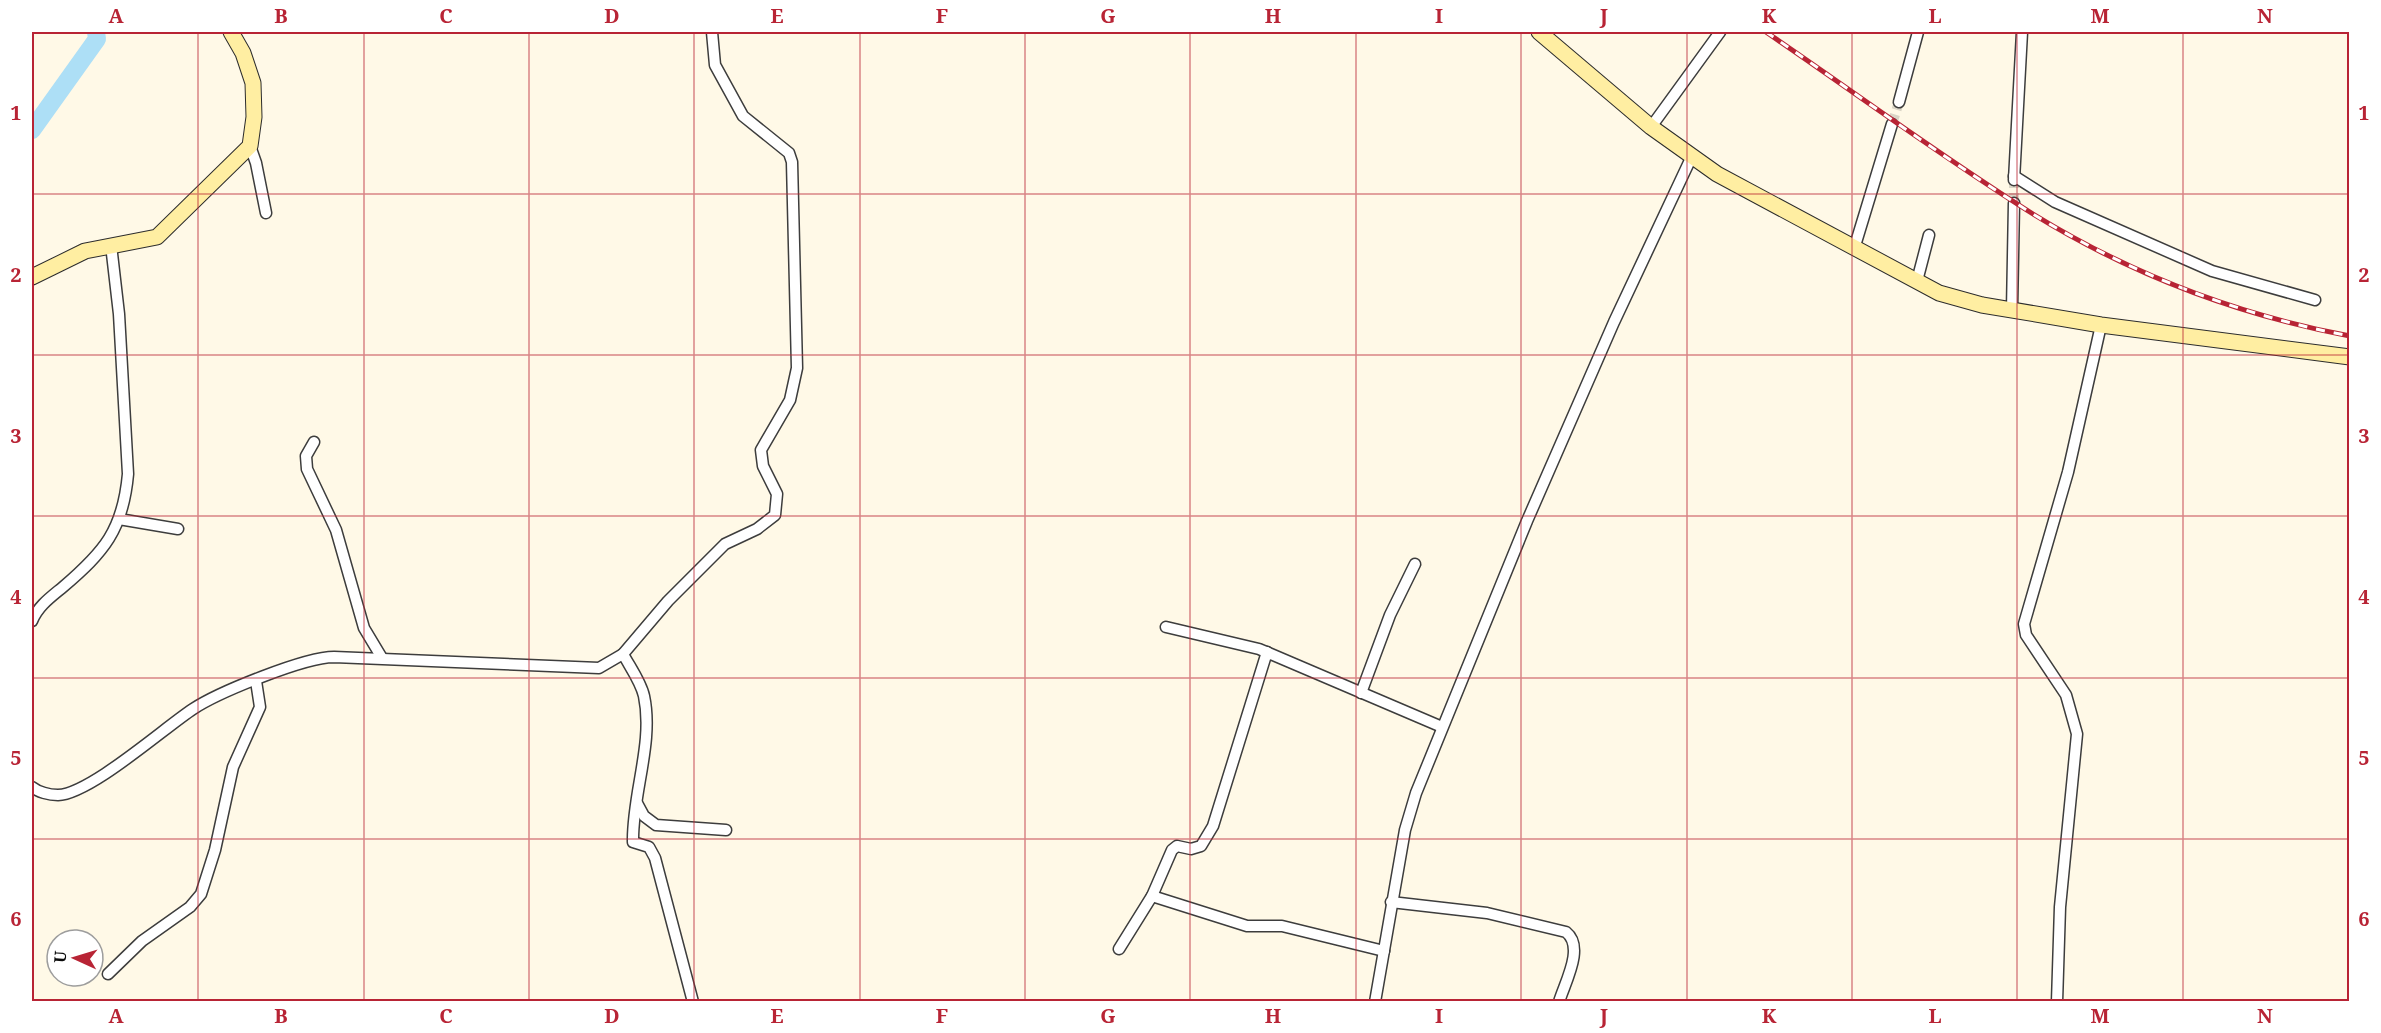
<svg xmlns="http://www.w3.org/2000/svg" width="2381" height="1033" font-family="'Noto Serif',serif">
<rect width="100%" height="100%" fill="#fff9e7"/>
<g fill="none" stroke-linecap="round" stroke-linejoin="round">
<!-- river -->
<path stroke="#addff6" stroke-width="18" d="M32,130L97,39L96,32"/>
<!-- street-tunnel -->
<g stroke="#dad5c6" stroke-width="10" stroke-dasharray="10 5" stroke-linecap="butt">
<path d="M1892,124L1899,102"/>
<path d="M2014,203V180"/>
</g>
<defs>
<g id="street">
<path d="M1899,102L1918,32"/>
<path d="M1651,127L1720,32"/>
<path d="M250,146L256,163L266,213"/>
<path d="M2014,176L2055,202L2212,271L2315,300"/>
<path d="M2014,180L2022,32"/>
<path d="M1854,249L1892,124"/>
<path d="M1917,281L1929,235"/>
<path d="M2012,310L2014,203"/>
<path d="M314,442L306,456L307,469L336,530L364,628L382,658"/>
<path d="M119,519L178,529"/>
<path d="M32,621C38,606 51,597 63,587C104,552 123,530 128,474L119,314L111,245"/>
<path d="M1166,627L1259,649L1442,727"/>
<path d="M623,654C630,667 641,682 644,696C654,743 632,794 633,842L649,847L655,858L693,1002"/>
<path d="M1361,693L1390,615L1415,564"/>
<path d="M32,787C38,792 49,795 58,795C90,794 164,728 193,709C219,692 305,657 334,657L599,668L623,654L668,601L725,544L757,529L775,515L777,494L763,466L761,450L790,400L797,368L792,162L789,153L743,116L715,65L712,32"/>
<path d="M637,803L644,816L656,825L726,830"/>
<path d="M1152,896L1247,926H1282L1384,951"/>
<path d="M1391,902L1487,913L1566,932C1585,947 1565,982 1559,1002"/>
<path d="M1119,949L1152,896L1172,850L1177,846L1191,849L1201,846L1213,826L1267,652"/>
<path d="M108,974L142,941L190,907L201,894L215,850L233,767L260,707L256,681"/>
<path d="M1375,1002L1405,830L1416,793L1527,521L1614,322L1692,156"/>
<path d="M2057,1002L2060,907L2077,734L2066,695L2026,635L2024,624L2068,472L2101,325"/>
</g>
<g id="secondary">
<path d="M1539,32L1651,127L1717,174L1939,293L1982,305L2101,325L2350,357"/>
<path d="M32,277L85,251L157,237L250,146L254,117L253,83L243,53L231,32"/>
</g>
</defs>
<!-- street casing -->
<use href="#street" stroke="#3d3d3d" stroke-width="13"/>
<!-- secondary casing -->
<use href="#secondary" stroke="#2c2c2c" stroke-width="17"/>
<!-- street -->
<use href="#street" stroke="#fff" stroke-width="10"/>
<!-- secondary -->
<use href="#secondary" stroke="#ffeea2" stroke-width="15"/>
<defs>
<path id="rail" d="M1766,32C1854,92 1942,157 2033,214C2129,273 2238,315 2350,336"/>
</defs>
<!-- rail casing -->
<use href="#rail" stroke="#b82435" stroke-width="5"/>
<!-- rail -->
<use href="#rail" stroke="#fff" stroke-width="3" stroke-dasharray="9" stroke-linecap="butt"/>
</g>
<!-- grid -->
<path fill="none" stroke="#b82435" stroke-width="1.5" stroke-opacity="0.55" d="M198,32V1002M364,32V1002M529,32V1002M694,32V1002M860,32V1002M1025,32V1002M1190,32V1002M1356,32V1002M1521,32V1002M1687,32V1002M1852,32V1002M2017,32V1002M2183,32V1002M32,194H2350M32,355H2350M32,516H2350M32,678H2350M32,839H2350"/>
<!-- border -->
<rect width="2381" height="1033" fill="none" stroke="#ffffff" stroke-width="66"/>
<!-- north arrow -->
<g transform="translate(75 958) rotate(274)"><circle r="28" fill="#ffffff" stroke="#9d9d9d" stroke-width="1.5"/>
<path d="M0-4.5L10 22L0 15L-10 22Z" fill="#b82435"/>
<text y="-9" font-size="16" font-weight="bold" text-anchor="middle" fill="#0a0a0a">U</text>
</g>
<rect x="33" y="33" width="2315" height="967" fill="none" stroke="#b82435" stroke-width="2"/>
<g font-size="20" text-anchor="middle" font-weight="bold" fill="#b82435">
<text x="116" y="23">A</text>
<text x="281" y="23">B</text>
<text x="446" y="23">C</text>
<text x="612" y="23">D</text>
<text x="777" y="23">E</text>
<text x="942" y="23">F</text>
<text x="1108" y="23">G</text>
<text x="1273" y="23">H</text>
<text x="1439" y="23">I</text>
<text x="1604" y="23">J</text>
<text x="1769" y="23">K</text>
<text x="1935" y="23">L</text>
<text x="2100" y="23">M</text>
<text x="2265" y="23">N</text>
<text x="16" y="120">1</text>
<text x="2364" y="120">1</text>
<text x="16" y="282">2</text>
<text x="2364" y="282">2</text>
<text x="16" y="443">3</text>
<text x="2364" y="443">3</text>
<text x="16" y="604">4</text>
<text x="2364" y="604">4</text>
<text x="16" y="765">5</text>
<text x="2364" y="765">5</text>
<text x="16" y="926">6</text>
<text x="2364" y="926">6</text>
<text x="116" y="1023">A</text>
<text x="281" y="1023">B</text>
<text x="446" y="1023">C</text>
<text x="612" y="1023">D</text>
<text x="777" y="1023">E</text>
<text x="942" y="1023">F</text>
<text x="1108" y="1023">G</text>
<text x="1273" y="1023">H</text>
<text x="1439" y="1023">I</text>
<text x="1604" y="1023">J</text>
<text x="1769" y="1023">K</text>
<text x="1935" y="1023">L</text>
<text x="2100" y="1023">M</text>
<text x="2265" y="1023">N</text>
</g>
</svg>
